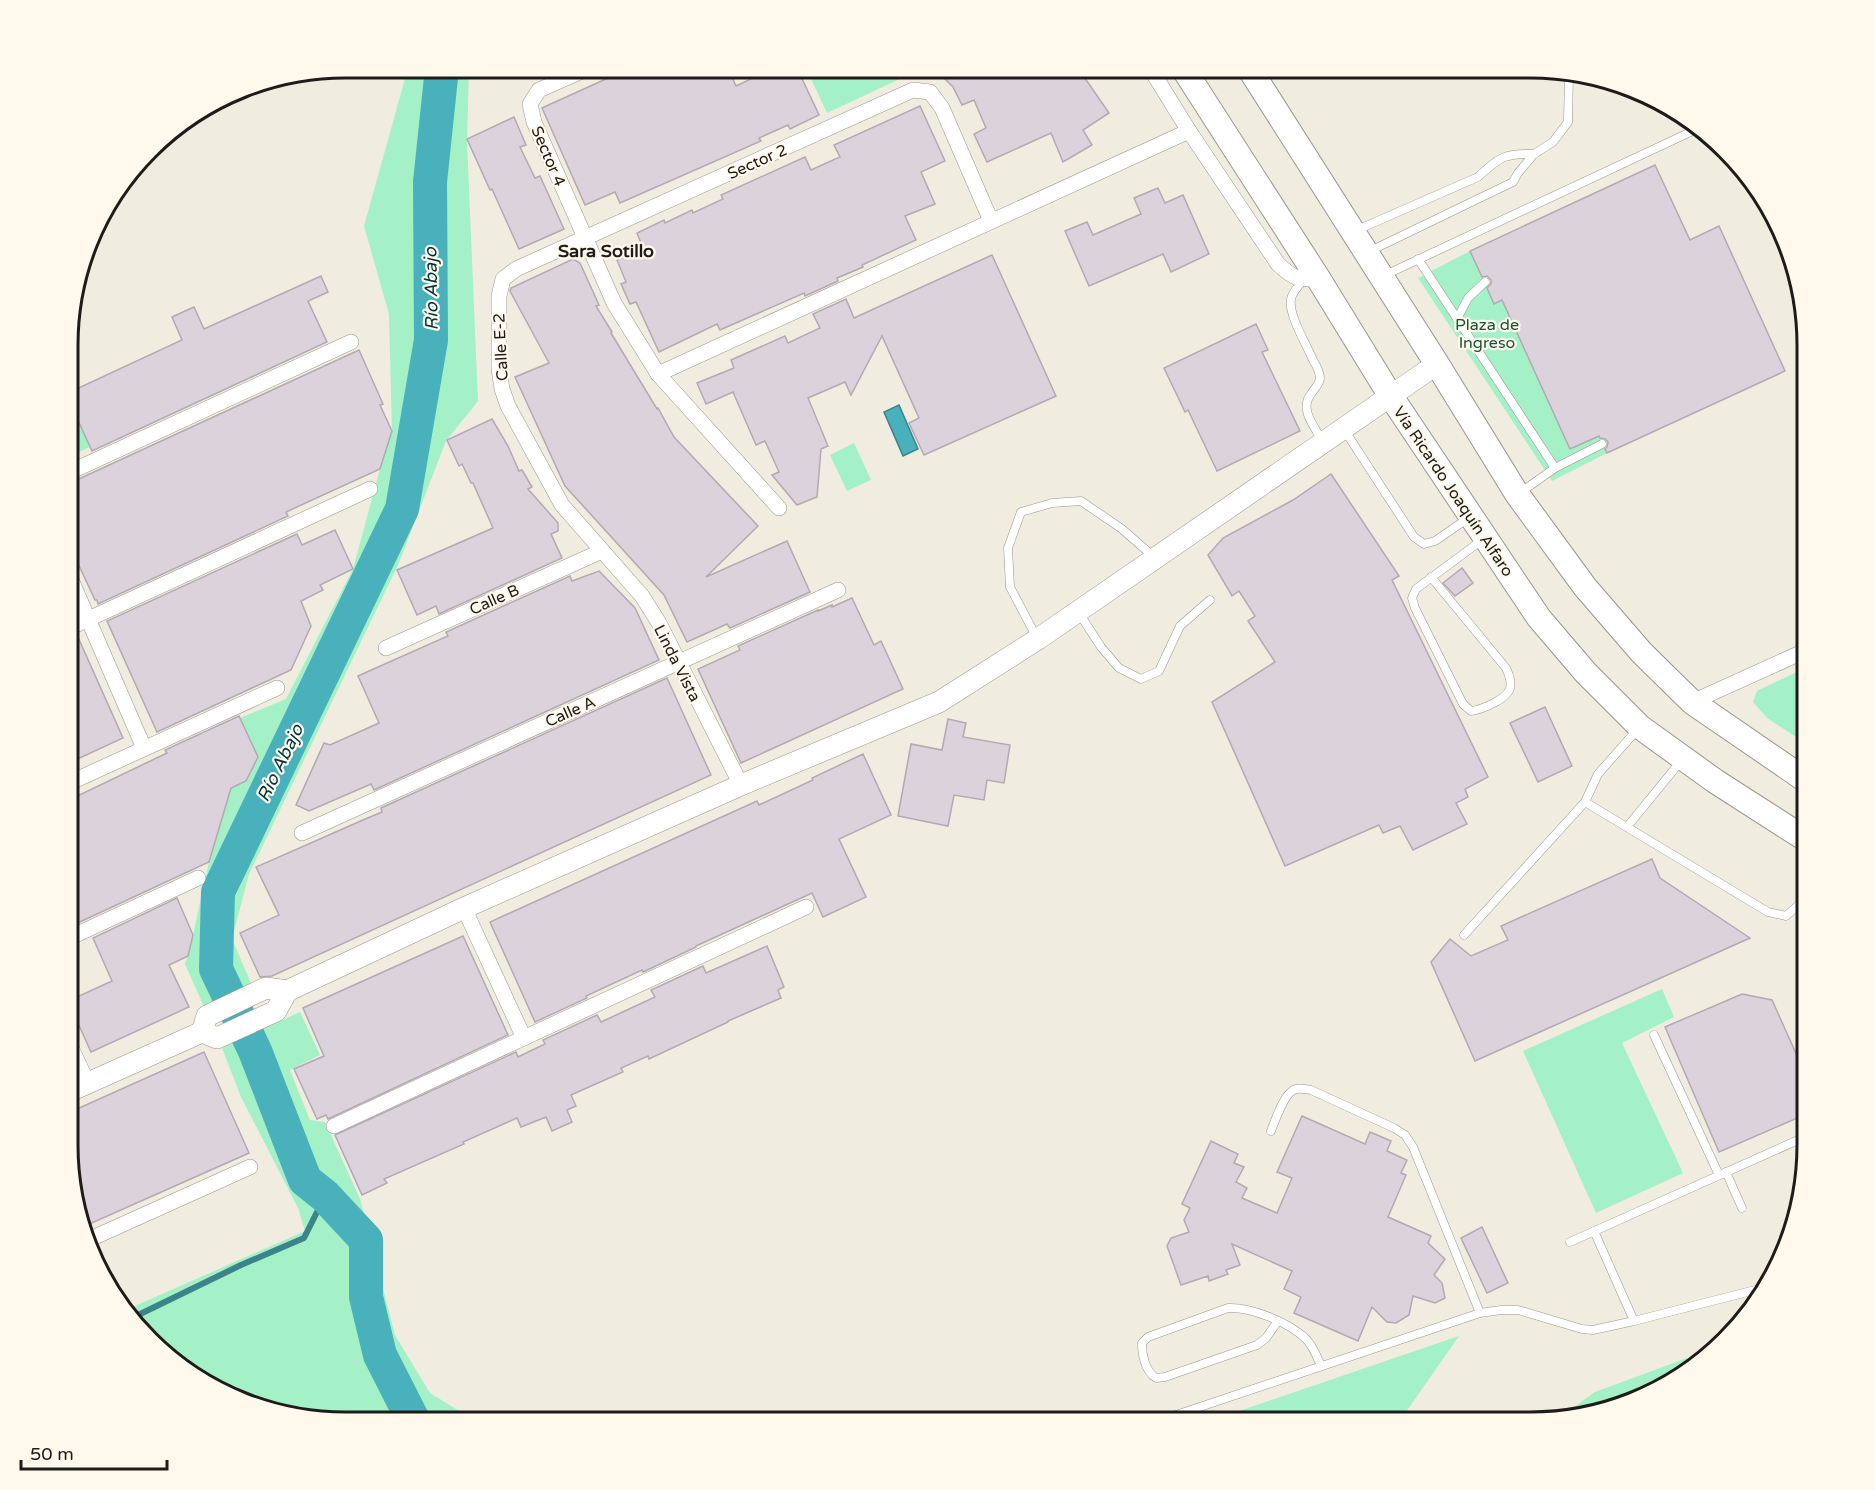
<svg xmlns="http://www.w3.org/2000/svg" width="1875" height="1490" font-family="'Varela Round',sans-serif">
<rect width="100%" height="100%" fill="#f1ece0"/>
<!-- green -->
<g fill="#a4f0c7">
<path d="M408,68H469L467,142L478,401L446,441L398,565L249,874L232,939L253,988L205,1009L185,964L193,935L209,862L231,788L240,718L286,699L353,569L380,469L392,431L389,314L364,226Z"/>
<path d="M806,68H921V69L827,113Z"/>
<path d="M1470,251L1494,303L1502,300L1570,449L1599,436L1607,453L1552,481L1418,278Z"/>
<path d="M70,403L90,447L70,456Z"/>
<path d="M854,443L871,480L847,491L830,455Z"/>
<path d="M1807,667V744L1767,718L1753,702L1757,691Z"/>
<path d="M1662,989L1674,1017L1622,1043L1683,1173L1596,1213L1523,1051Z"/>
<path d="M300,1012L320,1055L290,1070L310,1120L325,1122L360,1199L395,1335L430,1393L477,1422H327L239,1402L162,1353L128,1309L305,1231L298,1208L241,1097L222,1048Z"/>
<path d="M1459,1336L1399,1422H1207Z"/>
<path d="M1687,1358L1690,1363L1637,1401L1560,1417L1595,1392Z"/>
</g>
<!-- water -->
<path fill="#48b1bb" stroke="#3b848a" stroke-width="1.5" d="M899,405L918,449L903,456L884,412Z"/>
<g fill="none" stroke-linecap="round" stroke-linejoin="round">
<!-- stream -->
<path stroke="#3b848a" stroke-width="6" d="M134,1317L241,1265L304,1238L325,1196"/>
<!-- river -->
<path stroke="#48b1bb" stroke-width="34" d="M414,1422L380,1355L366,1297V1240L325,1196L305,1180L255,1051L216,969L218,892L402,509L431,340L430,182L442,68"/>
</g>
<!-- building -->
<g fill="#dbd2dc" stroke="#b2a9b3" stroke-width="1.5">
<path d="M630,68H728L736,86L764,73L763,72L772,68H797L819,115L790,129L788,125L759,138L761,141L620,203L615,192L585,205L542,108Z"/>
<path d="M961,68H1078L1109,113L1083,130L1092,145L1063,162L1051,133L987,162L974,134L986,128L974,100L962,105L953,87L942,76Z"/>
<path d="M920,106L945,161L921,172L935,204L905,216L916,240L862,265L863,267L837,278L838,281L805,296L804,293L720,330L717,324L659,352L636,302L630,304L621,284L626,282L617,260L643,248L637,233L664,220L665,223L692,210L693,213L723,199L721,195L805,157L811,170L840,157L834,145Z"/>
<path d="M514,117L526,145L520,147L535,178L540,176L564,229L519,249L492,189L490,190L467,139Z"/>
<path d="M1655,165L1690,240L1719,226L1785,371L1607,453L1605,449L1607,447L1608,442L1605,439L1600,438L1599,436L1570,449L1502,300L1494,304L1487,288L1491,284V280L1487,276L1482,277L1470,251Z"/>
<path d="M1158,188L1165,203L1183,195L1209,254L1171,272L1163,254L1089,286L1065,231L1087,222L1093,235L1141,214L1134,198Z"/>
<path d="M992,255L1056,396L924,455L909,423L919,418L882,336L851,395L845,382L808,398L828,446L821,449L817,497L797,505L772,475L779,472L765,441L756,445L733,392L706,404L697,383L734,368L731,360L785,336L788,343L820,328L813,314L846,299L854,318Z"/>
<path d="M573,259L580,263L599,305L596,306L612,332L611,333L657,409L658,408L674,437L758,526L706,577L787,541L810,592L730,628L727,624L687,642L664,595L565,486L515,377L549,363L510,291L511,288Z"/>
<path d="M321,276L328,292L308,301L327,342L92,451L70,403V392L182,340L172,317L194,307L204,329Z"/>
<path d="M1256,324L1268,350L1262,352L1300,431L1217,471L1188,410L1185,412L1164,368Z"/>
<path d="M359,350L383,404L380,405L392,431L380,469L286,512L288,516L98,604L97,600H95L69,544L70,483Z"/>
<path d="M492,419L508,446L519,471L522,470L532,487L528,489L558,523V531L551,534L562,558L439,614L436,606L417,615L397,570L493,528L473,483H471L462,464L459,466L447,440Z"/>
<path d="M1331,474L1399,576L1392,580L1488,777L1465,789L1468,797L1456,803L1467,824L1413,850L1400,826L1383,833L1379,825L1285,866L1212,702L1275,662L1248,621L1255,616L1239,591L1232,596L1208,555L1223,538L1293,500Z"/>
<path d="M335,530L353,569L320,585L323,590L301,601L311,626L291,670L157,732L107,621L297,534L302,545Z"/>
<path d="M1462,568L1473,583L1455,596L1443,583Z"/>
<path d="M599,571L635,608L659,660L374,790L371,784L309,811L296,805L324,743L330,745L379,723L358,676L448,636L446,632L570,576L572,581Z"/>
<path d="M852,598L874,645L881,641L903,689L741,763L698,669L740,650L738,646L818,610V611L832,605V607Z"/>
<path d="M77,635L123,738L69,763V638Z"/>
<path d="M667,678L711,775L272,976L260,977L240,933L279,915L256,867L363,820L382,812L381,808Z"/>
<path d="M1545,707L1572,766L1538,782L1510,723Z"/>
<path d="M239,716L258,757L246,781L231,788L209,862L69,927V800L167,753L165,750Z"/>
<path d="M948,719L966,723L963,737L1010,745L1004,783L987,780L984,800L954,795L948,826L898,816L911,744L942,750Z"/>
<path d="M863,754L891,815L839,839L866,897L823,917L812,893L696,946V947L643,972L642,970L586,996L587,998L535,1022L490,922L757,801L759,805L813,780L812,778Z"/>
<path d="M1652,859L1660,878L1750,938L1475,1061L1431,962L1450,939L1471,956L1508,940L1501,926Z"/>
<path d="M177,898L193,935L188,956L169,965L189,1007L91,1052L68,1001L112,981L93,938Z"/>
<path d="M463,936L508,1035L328,1119L326,1115L317,1119L294,1069L324,1056L303,1008Z"/>
<path d="M767,946L784,987L778,990L781,998L728,1021V1022L649,1059L648,1056L621,1068L623,1072L571,1095L576,1106L567,1110L572,1122L552,1131L546,1117L521,1127L517,1118L463,1142L464,1144L384,1179L387,1183L362,1195L335,1135L516,1052L518,1057L545,1044L543,1040L597,1015L601,1022L627,1010L655,997L651,990L703,966L706,973Z"/>
<path d="M1742,994L1772,1000L1807,1078V1105L1802,1116L1719,1152L1665,1027Z"/>
<path d="M204,1052L249,1153L85,1226L68,1164V1113Z"/>
<path d="M1302,1116L1365,1144L1370,1132L1391,1141L1387,1151L1407,1160L1401,1173L1406,1175L1388,1217L1431,1236L1428,1243L1445,1259L1434,1275L1442,1283L1445,1298L1435,1303L1413,1296L1409,1315L1396,1323L1387,1322L1372,1307L1358,1341L1294,1313L1301,1297L1284,1289L1292,1271L1232,1244L1240,1265L1226,1270L1228,1274L1209,1281L1208,1276L1181,1285L1167,1246L1171,1238L1189,1232L1184,1220L1190,1208L1182,1204L1211,1141L1238,1154L1234,1163L1244,1167L1236,1182L1247,1188L1242,1198L1277,1213L1292,1178L1277,1172Z"/>
<path d="M1482,1227L1508,1283L1487,1293L1461,1238Z"/>
</g>
<g fill="none" stroke-linecap="round" stroke-linejoin="round">
<defs>
<g id="lane">
<path d="M1357,230L1478,177C1500,157 1504,153 1534,154"/>
<path d="M1368,252L1513,182L1518,173L1534,154L1553,142L1568,122L1569,73"/>
<path d="M1418,259L1555,468"/>
<path d="M1383,276L1699,128"/>
<path d="M1303,280C1299,286 1292,292 1291,299C1288,315 1307,345 1313,360C1316,365 1320,372 1320,378C1320,384 1314,389 1311,394C1299,409 1314,426 1322,440"/>
<path d="M1457,319L1468,298L1485,282"/>
<path d="M1345,431L1414,537L1424,544L1435,541L1470,517"/>
<path d="M1521,492L1555,468L1602,444"/>
<path d="M1431,577L1506,668C1515,687 1511,694 1494,703C1486,707 1480,710 1471,711L1463,704L1415,608L1412,598L1416,589L1482,540"/>
<path d="M1079,613L1101,647L1119,668L1141,679L1159,671L1180,626L1210,600"/>
<path d="M1037,638L1010,587L1008,548L1021,512L1052,503L1081,501L1122,529L1154,557"/>
<path d="M1585,802L1768,912L1786,916L1804,900L1807,890"/>
<path d="M1627,827L1681,761"/>
<path d="M1464,935L1585,802L1598,774L1637,730"/>
<path d="M1654,1035L1719,1175"/>
<path d="M1271,1131C1275,1121 1283,1097 1292,1091C1297,1087 1304,1089 1311,1090L1394,1128L1405,1135L1413,1147L1480,1313"/>
<path d="M1726,1172L1742,1208"/>
<path d="M1594,1231L1634,1321"/>
<path d="M1570,1242L1807,1136"/>
<path d="M1278,1321L1266,1338L1257,1345L1165,1377L1156,1378C1145,1371 1142,1355 1142,1343L1148,1337L1228,1308C1251,1307 1288,1322 1305,1338C1313,1345 1317,1357 1321,1366"/>
<path d="M1176,1415L1480,1313L1501,1310H1518L1582,1329L1593,1330L1634,1321L1763,1288"/>
</g>
<g id="street">
<path d="M589,68L539,90L530,104L534,122L614,303L658,374L779,508"/>
<path d="M1150,68L1189,131L1278,264C1292,277 1298,281 1318,278"/>
<path d="M658,374L1189,131"/>
<path d="M70,472L351,342"/>
<path d="M69,575L144,748"/>
<path d="M69,628L370,489"/>
<path d="M386,648L602,551"/>
<path d="M1692,702L1807,650"/>
<path d="M69,783L277,688"/>
<path d="M741,785L659,623L642,596L562,505L508,406L502,389L499,369V296L503,279L516,269L913,90L930,92L942,108L991,221"/>
<path d="M302,833L838,590"/>
<path d="M464,908L524,1038"/>
<path d="M69,938L198,878"/>
<path d="M68,1041L88,1084"/>
<path d="M334,1126L806,907"/>
<path d="M88,1240L250,1167"/>
</g>
<g id="secondary">
<path d="M202,1032L207,1016L266,988L287,991L464,908L741,785L939,702L1038,639L1437,364"/>
<path d="M68,1092L202,1032L217,1038L276,1011L287,991"/>
</g>
<g id="primary">
<path d="M1183,68L1318,278L1390,395L1539,618L1586,673L1640,727L1715,781L1807,840"/>
<path d="M1249,68L1437,364L1517,494L1585,587L1642,653L1692,702L1807,781"/>
</g>
</defs>
<!-- lane casing -->
<use href="#lane" stroke="#9c968c" stroke-width="9"/>
<!-- street casing -->
<use href="#street" stroke="#9c968c" stroke-width="16"/>
<!-- secondary casing -->
<use href="#secondary" stroke="#9c968c" stroke-width="22"/>
<!-- primary casing -->
<use href="#primary" stroke="#9c968c" stroke-width="26"/>
<!-- lane -->
<use href="#lane" stroke="#fff" stroke-width="8"/>
<!-- street -->
<use href="#street" stroke="#fff" stroke-width="15"/>
<!-- secondary -->
<use href="#secondary" stroke="#fff" stroke-width="21"/>
<!-- primary -->
<use href="#primary" stroke="#fff" stroke-width="24"/>
</g>
<g text-anchor="middle" stroke-width="4.5" stroke-linejoin="round" paint-order="stroke">
<!-- street labels -->
<g font-size="16" fill="#1e1c18" stroke="#fff9ed">
<text transform="translate(549 156) rotate(67)" y="6">Sector 4</text>
<text transform="translate(757 161) rotate(-24)" y="6">Sector 2</text>
<text transform="translate(500 347) rotate(-93)" y="6">Calle E-2</text>
<text transform="translate(1454 491) rotate(56)" y="6">Vía Ricardo Joaquín Alfaro</text>
<text transform="translate(494 599) rotate(-24)" y="6">Calle B</text>
<text transform="translate(678 663) rotate(63)" y="6">Linda Vista</text>
<text transform="translate(570 711) rotate(-24)" y="6">Calle A</text>
</g>
<!-- park labels -->
<g font-size="16" fill="#185439" stroke="#fff9ed">
<text x="1487" y="330">Plaza de<tspan x="1487" dy="18">Ingreso</tspan></text>
</g>
<!-- neighbourhood labels -->
<g font-size="18" font-weight="bold" fill="#1e1c18" stroke="#fff9ed">
<text x="606" y="257">Sara Sotillo</text>
</g>
<!-- water labels -->
<g font-size="18" font-style="italic" fill="#01353a" stroke="#fff9ed">
<text transform="translate(431 289) rotate(-91)" y="6">Río Abajo</text>
<text transform="translate(280 763) rotate(-64)" y="6">Río Abajo</text>
</g>
</g>
<!-- crop -->
<path d="M0 0H1875V1490H0ZM345 78H1530A267 267 0 0 1 1797 345V1145A267 267 0 0 1 1530 1412H345A267 267 0 0 1 78 1145V345A267 267 0 0 1 345 78Z" fill="#fff9ed" fill-rule="evenodd"/>
<path fill="none" stroke="#1e1c18" stroke-width="3" d="M345 78H1530A267 267 0 0 1 1797 345V1145A267 267 0 0 1 1530 1412H345A267 267 0 0 1 78 1145V345A267 267 0 0 1 345 78Z"/>
<!-- scale -->
<path d="M21 1460v9h146v-9" fill="none" stroke="#1e1c18" stroke-width="3"/>
<text x="30" y="1460" font-size="18" fill="#1e1c18" stroke="#fff9ed" stroke-width="4.5" paint-order="stroke">50 m</text>
</svg>
